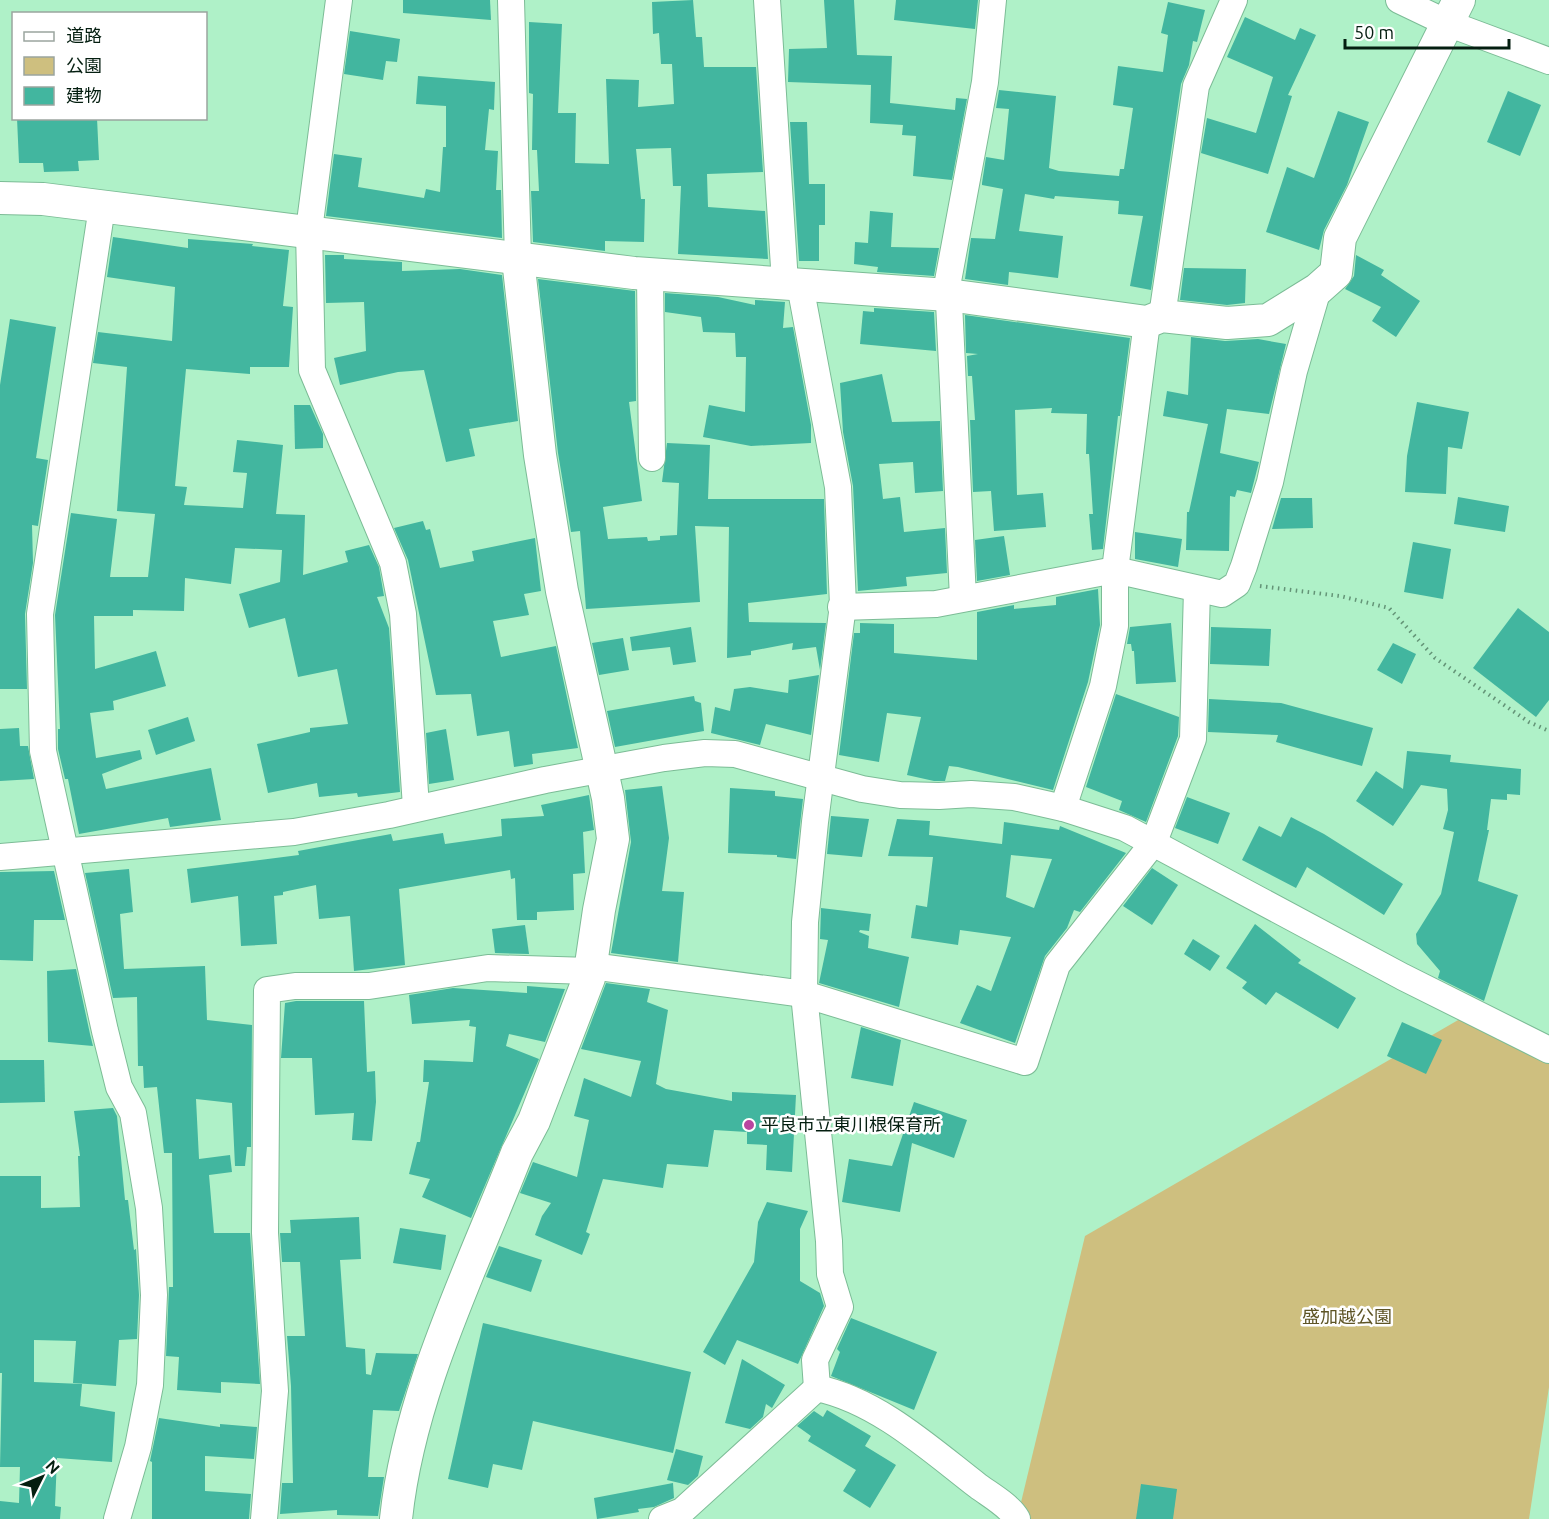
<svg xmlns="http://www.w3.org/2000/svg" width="1549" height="1519" font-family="Ubuntu,'Noto Sans JP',sans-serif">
<rect width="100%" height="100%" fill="#aff1c8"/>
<!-- green -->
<path fill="#cebf7f" d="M1472,1012L1549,1047V1387L1529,1519H1017L1085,1236Z"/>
<!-- building -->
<g fill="#42b69f" fill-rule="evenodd">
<path d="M403,0H490L491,20L403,13Z"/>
<path d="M693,0L696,37H702L704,67H756L763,172L707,174L708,207L765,211L768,259L678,254L681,186H673L671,148L636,149L641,199H645L644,242L605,241V251L533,242L531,191H539L537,150H532L533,94L529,93V22L562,24L558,113H576L575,163L609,164L606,79L639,80L638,107L674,104L672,64H661L659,33L653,34L652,2Z"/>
<path d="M824,0H854L857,55L892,56L890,103L955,110L956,98L967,99L952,180L913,176L916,136L902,135L903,125L870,123L871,85L788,82L789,49L827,48Z"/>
<path d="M896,0H978L975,29L894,20Z"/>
<path d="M1168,2L1205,10L1197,42L1193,41L1189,65L1181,84L1151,290L1130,286L1143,216L1118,214L1119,201L1055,196L1054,199L1025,194L1019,231L1063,236L1058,278L1009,272L1008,285L965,279L971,238L995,239L1003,189L982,185V183L986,157L1004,160L1009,109L996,108L999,90L1056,96L1049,168L1059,171L1119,176L1120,169H1124L1133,108L1113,105L1118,66L1163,72L1168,35L1161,33Z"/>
<path d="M1245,17L1295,40L1300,28L1316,35L1288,95L1292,96L1268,174L1201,153L1207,118L1256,133L1273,77L1227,57Z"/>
<path d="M350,31L400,39L397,62L386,61L383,80L344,74Z"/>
<path d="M418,76L495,82L494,110L489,109L485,150L498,151L496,190H501L502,238L326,216L334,154L362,158L358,187L424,198L426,189L440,192L443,147H446V106L416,104Z"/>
<path d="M1508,91L1541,105L1520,156L1487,142Z"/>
<path d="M1338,111L1369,122L1347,185L1324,230L1319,250L1266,232L1287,167L1314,178Z"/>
<path d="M17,118H97L99,160L78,161L79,171L44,172L43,163H19Z"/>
<path d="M790,122H807L809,184H825V225H819V261H799Z"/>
<path d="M870,211L893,213L891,247L939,248L934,276L877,272L878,267L854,264L855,242L868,243Z"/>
<path d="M113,237L188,248V239L253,244L252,246L289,250L283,306L293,307L289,367H250V374L186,369L175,486L187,487L184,505L243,508L247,473L233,472L237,440L283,445L276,514L305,515L303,575L348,562L345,551L369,545L379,567L384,596L377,597L389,628L400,792L358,797L357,793L319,797L317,783L268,793L257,744L310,732V728L348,724L337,669L298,677L285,618L249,628L239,594L280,582L282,550L235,548L231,584L185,578L184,611L133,610V616H94L95,669L156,651L166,686L113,701L114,710L90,713L96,758L140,750L142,759L102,774L106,789L211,768L221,820L170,827L168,818L79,834L68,779H65L58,749V729H60L55,615L71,513L117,519L110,577H148L155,514L117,511L127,367L93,363L98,332L172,341L175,287L107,277Z"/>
<path d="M325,255H344V259L402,262V271L460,269L502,275L518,421L469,429L475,456L446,462L424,370L398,372L340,385L334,358L366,351L364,302L326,303Z"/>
<path d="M1356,255L1384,270L1381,275L1420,301L1396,337L1372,321L1381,307L1345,289L1354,276Z"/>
<path d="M1184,268L1246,269L1245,303L1227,305L1180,300Z"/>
<path d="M538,279L635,291L636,401L629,402L642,501L603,507L608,539L647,537L648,541L660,540V536L677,535L679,483L662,482L667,443L710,445L708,499H824L827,594L748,603L749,622L826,623L820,670L816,647L792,650L793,643L751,651V655L727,658L729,527L695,526L700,602L586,609L580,531L571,532L558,453Z"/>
<path d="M665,293L718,297L755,305V300L785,302L783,328L793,327L811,425V443L751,446L703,437L709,405L745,412L746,357H736L735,333L703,332L701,317L665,312Z"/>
<path d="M874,308L934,312L936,351L860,344L863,311L874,312Z"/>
<path d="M965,315L1130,338L1120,416H1118L1103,549L1092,550L1089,514H1093L1089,454H1086L1087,414L1051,413L1052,408L1015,410L1017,495L1043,493L1046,527L994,531L991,491L973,492L970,420H975L972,376H968L967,356L978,354L966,353Z"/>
<path d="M10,319L56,327L36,458L48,460L38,526L32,525L33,563L25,614L27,689H0V385Z"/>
<path d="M1191,337L1225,341L1258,339L1286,344L1269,414L1227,409L1220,453L1259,462L1251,493L1237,490L1235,497L1230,496L1229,551L1186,550L1187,512H1189L1208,424L1163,416L1167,391L1188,395Z"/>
<path d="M882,374L892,422L940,421L943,491L915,493L913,462L879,464L883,499L900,497L904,532L945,528L947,573L906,577L907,586L858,591L853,486L843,432L840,383Z"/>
<path d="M1417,402L1469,412L1462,449L1448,447L1446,494L1405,492L1407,456Z"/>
<path d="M294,405H310L323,434V448L295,449Z"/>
<path d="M1458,497L1509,506L1505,532L1454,524Z"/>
<path d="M1281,498H1312L1313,528L1272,529Z"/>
<path d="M423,521L426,530L430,529L440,568L474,561L472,551L535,538L541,591L524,594L529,615L493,621L501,657L556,646L578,748L532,754L533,764L514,767L509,731L477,736L471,694L436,695L408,560L394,528Z"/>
<path d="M1135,532L1182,539L1178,567L1135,559Z"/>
<path d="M1004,536L1010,575L977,581L975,540Z"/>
<path d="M1413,542L1451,549L1443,599L1404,592Z"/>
<path d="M1098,589L1100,625L1088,682L1053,790L958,767L949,766L945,781H934L907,775L921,717L887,713L879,762L839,755L854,633H860V623L894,624V653L977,660V612L1014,605V609L1056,605V597Z"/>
<path d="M1518,608L1549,632V700L1536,717L1473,668Z"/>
<path d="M1171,623L1176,682L1136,684L1134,651H1132L1131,644H1127L1130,627Z"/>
<path d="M691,627L696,662L673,665L670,647L632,651L630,637Z"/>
<path d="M1211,627L1271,629L1269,666L1210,664Z"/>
<path d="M623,638L629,670L599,675L592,643Z"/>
<path d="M1393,643L1416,654L1402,684L1377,670Z"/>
<path d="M819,675L811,735L766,724L760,745L711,733L715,707L730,711L734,689L750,687L788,693L789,680Z"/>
<path d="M1116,694L1179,717L1178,736L1146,822L1119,810L1122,801L1086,787Z"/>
<path d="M694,696L695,701L701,703L704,731L615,747L607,711Z"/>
<path d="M1209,699L1281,703L1373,728L1362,766L1276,742L1278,735L1208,732Z"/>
<path d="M188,717L195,741L156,755L148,730Z"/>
<path d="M19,728L20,746H28L34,779L0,781V729Z"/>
<path d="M446,729L454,780L429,784L426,733Z"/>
<path d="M1407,751L1451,755L1450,762L1521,769L1520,795L1507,794V800L1491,799L1487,830H1489L1478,881L1518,895L1484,1001L1438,978L1440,971L1417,944L1416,934L1441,894L1454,832L1443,829L1448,810L1447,789L1421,785L1393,826L1356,801L1376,771L1403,789Z"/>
<path d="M662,786L669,838L662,891L684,892L678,962L611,953L631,842L625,790Z"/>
<path d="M730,788L775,791V796L803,799L796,859L777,857V855L728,853Z"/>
<path d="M589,795L594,830L583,832L585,873L573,874L574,910L537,912V920H517L515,878L511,879L510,870L399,889L405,965L354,971L350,916L319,919L316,885L283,892V895L274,896L277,944L241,946L238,896L191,903L187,869L299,855L298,851L391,834L393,841L443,833L445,844L502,836L501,819L544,816L541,805Z"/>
<path d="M1187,797L1230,813L1218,844L1175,828Z"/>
<path d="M831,816L869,819L862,857L827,854Z"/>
<path d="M1291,817L1324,834L1403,884L1384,915L1307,867L1296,888L1242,860L1259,826L1281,837Z"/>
<path d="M897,819L930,821L929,835L1002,844L1004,822L1059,830L1060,826L1126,853L1080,912L1074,910L1067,928L1045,956L1015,1043L960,1023L977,985L991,991L1011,937L960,930L958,945L911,938L916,905L927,907L933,857L888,856ZM1011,855L1052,859L1034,908L1006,897Z"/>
<path d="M1152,868L1178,885L1152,925L1123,906Z"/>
<path d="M129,869L133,912L120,914L124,969L205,966L207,1020L252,1025L251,1147H247L245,1166H235L232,1103L196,1099L199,1159L230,1155L232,1172L209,1175L214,1233H250L260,1384L221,1382V1393L177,1390L179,1357L166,1356L169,1287H173L172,1153H164L157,1087L144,1088L143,1066H138L137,997L113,998L85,873Z"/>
<path d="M54,871L65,920H34L33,961L0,960V872Z"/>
<path d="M821,908L871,914L869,931L860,930L859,932L869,936L868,948L909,957L899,1007L819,983L828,940L820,939Z"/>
<path d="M1255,924L1301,960L1298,963L1356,998L1338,1029L1276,992L1266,1005L1242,988L1247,982L1226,968Z"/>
<path d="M525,925L529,954L495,953L492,929Z"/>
<path d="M1193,939L1220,956L1210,971L1184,954Z"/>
<path d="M76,969L90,1034L93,1046L48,1042L47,971Z"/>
<path d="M606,983L650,989L647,1002L668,1010L656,1084L666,1089L732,1101V1092L796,1095L792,1172L766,1170L767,1145L747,1144V1132L714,1130L708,1167L667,1164L663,1188L603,1179L586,1232L590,1234L582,1255L535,1235L542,1216L551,1203L520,1193L533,1162L577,1177L589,1120L574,1116L584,1078L631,1097L641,1061L581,1049Z"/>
<path d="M527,986L565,989L545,1042L509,1034L506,1046L539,1059L471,1218L422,1197L430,1179L409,1174L417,1142H420L429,1082H423L424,1060L473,1062L476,1027L469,1026L470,1020L412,1024L409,995L453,988L527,993Z"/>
<path d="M296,1001H364L367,1072L375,1071L376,1102L372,1141L352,1140L354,1113L315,1115L312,1058H281L285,1003Z"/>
<path d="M1402,1022L1442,1040L1426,1074L1387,1056Z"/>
<path d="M861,1027L901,1040L893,1086L851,1078Z"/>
<path d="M0,1060H44L45,1102L0,1103Z"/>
<path d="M914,1102L967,1120L954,1158L912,1143L900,1212L842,1202L849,1159L892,1166Z"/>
<path d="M113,1108L117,1116L125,1200H128L134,1250L136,1249L139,1295L137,1339L119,1340L116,1386L73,1383L76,1341L34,1340V1382L82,1384L80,1406L115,1412L112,1462L57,1458L55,1506L61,1507L60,1519H0V1501L19,1503L20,1467H0L2,1373H0V1176H41V1208L80,1207L78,1156H80L74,1111Z"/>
<path d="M767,1202L808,1211L800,1229V1281L820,1293L824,1306L798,1364L737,1340L725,1365L703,1352L754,1262L758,1222Z"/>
<path d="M359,1217L361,1259L340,1260L346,1347L365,1349L366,1374L371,1375L376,1353L418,1354L399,1411L373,1410L368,1477H384L378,1516L337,1515V1510L280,1514L282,1483H293L291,1386L287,1336H305L300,1262H282L280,1233H291L290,1220Z"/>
<path d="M400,1228L446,1235L441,1270L393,1263Z"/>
<path d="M499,1246L542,1260L531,1292L486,1277Z"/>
<path d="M851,1318L937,1352L914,1410L831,1376L840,1352L837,1349Z"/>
<path d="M483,1323L691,1372L673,1453L533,1421L522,1470L493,1464L488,1488L448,1479Z"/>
<path d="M742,1359L785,1385L772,1408L766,1404L763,1417L750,1429L725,1423Z"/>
<path d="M827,1410L871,1436L865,1446L896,1465L870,1508L843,1491L856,1470L808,1441L811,1436L797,1426L814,1411L823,1417Z"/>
<path d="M159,1418L220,1427V1424L257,1427L254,1459L205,1456V1491L251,1494L249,1519H152V1462L150,1461Z"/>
<path d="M676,1449L703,1456L698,1476L688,1485L667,1480Z"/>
<path d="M673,1483L674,1498L654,1507L638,1509L639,1512L597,1519L594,1498Z"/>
<path d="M1141,1484L1177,1489L1173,1519H1136Z"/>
</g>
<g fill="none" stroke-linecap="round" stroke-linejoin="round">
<defs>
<g id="minor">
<path d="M339,0L309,230L312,370L393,563L403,614L416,807"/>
<path d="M511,0L518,259"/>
<path d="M767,0L785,283"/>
<path d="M1399,0L1447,23L1549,61"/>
<path d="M102,207L40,614L43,751L105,1031L119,1087L133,1113L149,1208L154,1295L150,1385L138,1447L117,1519"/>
<path d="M650,274L652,458"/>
<path d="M800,285L838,487L843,605L815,822L805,922L804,994L829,1241L830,1274L840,1307L815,1360L817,1388"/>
<path d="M1162,316L1196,86L1234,0"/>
<path d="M963,598L948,281L985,82L993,0"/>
<path d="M841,607L936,604L1115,570L1222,594L1237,584L1244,566L1270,482L1294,371L1318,289"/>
<path d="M1063,808L1103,686L1115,626V570L1147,322"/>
<path d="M0,857L294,832L389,815L545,780L664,758L705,753L735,754L862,789L900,795L939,796L971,794L1014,797L1063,808L1125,828L1403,977L1549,1050"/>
<path d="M591,966L804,994L1025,1062L1057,965L1154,842L1193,739L1197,589"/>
<path d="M817,1388C878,1401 930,1449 978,1486C990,1495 1010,1506 1017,1519"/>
<path d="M264,1519L275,1391L265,1233L267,990L295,986H369L488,968L590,971"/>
<path d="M662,1519L682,1511L817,1388"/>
</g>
<g id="tertiary">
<path d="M0,198L43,199L634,273L948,295L1147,322L1162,316L1227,323L1268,320L1318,289L1336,273L1340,238L1459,0"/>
<path d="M396,1519C409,1393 471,1271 517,1153L534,1121L589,978L599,910L613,839L608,798L562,591L540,455L518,259"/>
</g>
</defs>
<!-- minor casing -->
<use href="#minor" stroke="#7cbc96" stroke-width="28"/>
<!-- tertiary casing -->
<use href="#tertiary" stroke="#7cbc96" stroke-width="34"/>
<!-- path -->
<path stroke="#649477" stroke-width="4" stroke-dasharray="1.5 4.5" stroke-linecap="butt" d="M1260,586L1340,596L1389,608L1435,658L1529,722L1549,731"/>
<!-- minor -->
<use href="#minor" stroke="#fff" stroke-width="26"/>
<!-- tertiary -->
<use href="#tertiary" stroke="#fff" stroke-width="32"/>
</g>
<!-- markers -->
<circle fill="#b946a0" stroke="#fff" stroke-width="2" cx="749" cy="1125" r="6"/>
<g text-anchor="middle" stroke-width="5" stroke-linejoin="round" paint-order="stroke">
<!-- poi labels -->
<g font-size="18" fill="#041e10" stroke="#fff" text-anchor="start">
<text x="761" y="1131">平良市立東川根保育所</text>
</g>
<!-- park labels -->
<g font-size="18" fill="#5e5425" stroke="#fff">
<text x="1347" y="1323">盛加越公園</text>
</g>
</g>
<!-- legend -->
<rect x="12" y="12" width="195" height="108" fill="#ffffff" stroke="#9ba59f" stroke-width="1.5"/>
<rect x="24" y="32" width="30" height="9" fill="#ffffff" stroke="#9ba59f" stroke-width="1.5"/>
<text x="66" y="42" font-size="18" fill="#041e10">道路</text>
<rect x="24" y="57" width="30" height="18" fill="#cebf7f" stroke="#9ba59f" stroke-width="1.5"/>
<text x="66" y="72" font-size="18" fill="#041e10">公園</text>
<rect x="24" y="87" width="30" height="18" fill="#42b69f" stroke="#9ba59f" stroke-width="1.5"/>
<text x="66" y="102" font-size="18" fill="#041e10">建物</text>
<!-- north arrow -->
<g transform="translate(42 1477) rotate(47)" stroke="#ffffff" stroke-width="4.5" paint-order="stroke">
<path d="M0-4.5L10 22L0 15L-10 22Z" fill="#041e10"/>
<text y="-9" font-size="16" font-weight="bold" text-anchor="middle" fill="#041e10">N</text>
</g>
<!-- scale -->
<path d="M1345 39v9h164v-9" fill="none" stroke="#041e10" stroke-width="3"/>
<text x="1354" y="39" font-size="18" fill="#041e10" stroke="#ffffff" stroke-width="4.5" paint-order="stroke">50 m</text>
</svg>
